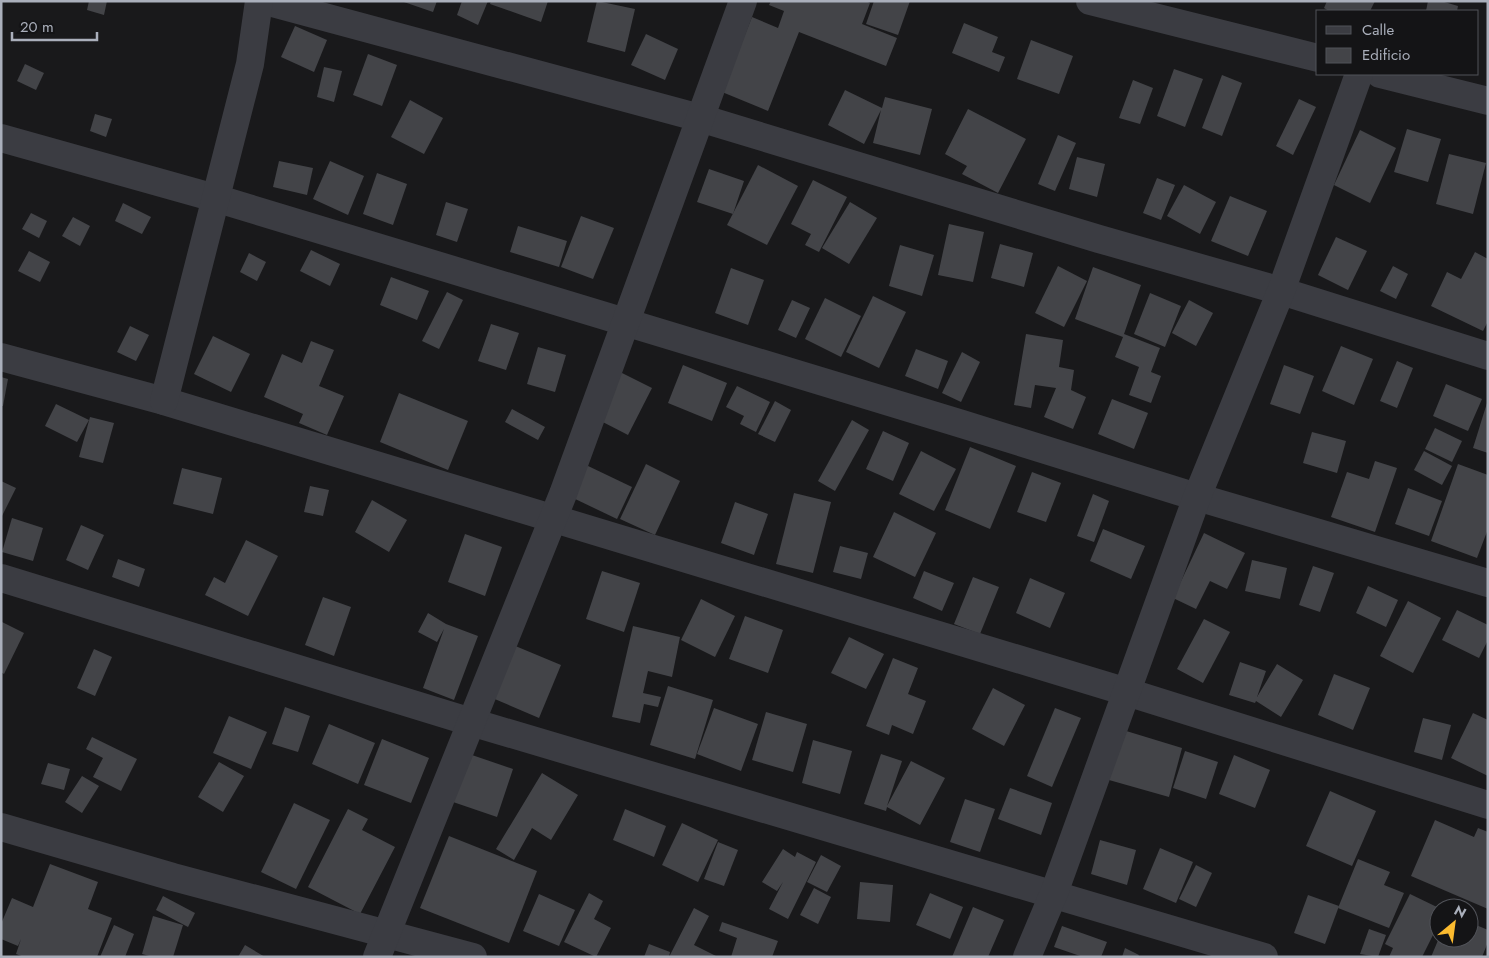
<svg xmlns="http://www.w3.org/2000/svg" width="1489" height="958" font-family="Jost,sans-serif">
<rect width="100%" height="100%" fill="#19191b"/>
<!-- building -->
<g fill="#434448">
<path d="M89,1H107L104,15L87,10Z"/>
<path d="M401,1H437L433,12Z"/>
<path d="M462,1H488L478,25L457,15Z"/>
<path d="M491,1H548L541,22L490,4Z"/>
<path d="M597,1L635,9L625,52L587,42Z"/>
<path d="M771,1H866L870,3L862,24L897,38L886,66L799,32L768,111L722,92L752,17L778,28L784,11L769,5Z"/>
<path d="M874,1H910L898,35L866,24Z"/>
<path d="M1327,1H1375L1370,11H1329L1324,8Z"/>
<path d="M1428,1H1441L1458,6L1457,11H1426Z"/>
<path d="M964,23L998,37L992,52L1005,57L999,72L952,53Z"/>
<path d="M295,26L327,40L314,72L281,57Z"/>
<path d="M646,34L678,49L665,80L631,65Z"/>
<path d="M1031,40L1073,56L1059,94L1017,79Z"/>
<path d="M368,54L397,65L382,106L353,95Z"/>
<path d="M25,64L44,73L36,90L17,81Z"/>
<path d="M324,67L342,71L334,102L317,97Z"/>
<path d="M1174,69L1203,79L1185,127L1157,116Z"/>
<path d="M1222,75L1242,83L1222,136L1202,128Z"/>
<path d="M1133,80L1153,88L1140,124L1119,118Z"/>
<path d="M845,90L882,108L885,97L932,109L920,155L873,143L881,110L864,144L828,125Z"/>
<path d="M1299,99L1316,107L1293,155L1276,146Z"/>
<path d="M410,100L443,118L424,154L391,137Z"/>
<path d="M968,109L1026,139L998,193L962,174L967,166L945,154Z"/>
<path d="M95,114L112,119L106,137L90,131Z"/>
<path d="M1407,129L1441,139L1428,182L1394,172Z"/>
<path d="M1360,130L1396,148L1370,203L1334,185Z"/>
<path d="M1058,135L1076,143L1055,191L1038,184Z"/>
<path d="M1449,154L1486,163L1473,214L1436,204Z"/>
<path d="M1077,157L1105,164L1097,197L1069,189Z"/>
<path d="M279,161L313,168L307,195L273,187Z"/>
<path d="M330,161L364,176L348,215L313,199Z"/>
<path d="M758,165L798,186L767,245L727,225Z"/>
<path d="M709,169L744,181L733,214L697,202Z"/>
<path d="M377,173L407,184L393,225L363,214Z"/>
<path d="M1157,178L1175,185L1161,220L1143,213Z"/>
<path d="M813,180L847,197L819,252L805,245L811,234L791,224Z"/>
<path d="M1184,185L1216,202L1200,234L1167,216Z"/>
<path d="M1230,196L1267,211L1248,256L1211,241Z"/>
<path d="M446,202L468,209L457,242L436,235Z"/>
<path d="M850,202L877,218L849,264L822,248Z"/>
<path d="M123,203L151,217L142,234L115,221Z"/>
<path d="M31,213L47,221L39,238L22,229Z"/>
<path d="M581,216L614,228L593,279L561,267Z"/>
<path d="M73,217L90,226L80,246L62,236Z"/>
<path d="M949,224L984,232L973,282L938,275Z"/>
<path d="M518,226L567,241L559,267L510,252Z"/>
<path d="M1336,237L1367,251L1348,290L1318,275Z"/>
<path d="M1000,244L1033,253L1024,287L991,278Z"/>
<path d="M900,245L934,255L922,296L889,286Z"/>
<path d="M311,250L340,264L330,286L300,271Z"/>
<path d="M29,251L50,262L40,282L18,271Z"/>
<path d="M1475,252L1488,259V321L1483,331L1431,306L1447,272L1461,279Z"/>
<path d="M249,253L266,262L257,281L240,272Z"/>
<path d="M1058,266L1087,281L1064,327L1035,313Z"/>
<path d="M1393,266L1408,274L1396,299L1380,291Z"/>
<path d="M1093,267L1141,285L1124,334L1160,348L1151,372L1161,376L1151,403L1129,395L1139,367L1115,357L1123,337L1075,319Z"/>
<path d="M731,268L764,280L748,325L715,313Z"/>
<path d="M391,277L429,291L417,320L380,305Z"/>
<path d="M447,292L463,300L439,349L422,341Z"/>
<path d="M1150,293L1181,306L1165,347L1134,334Z"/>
<path d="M873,296L906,312L879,368L846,352Z"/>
<path d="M825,298L861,316L841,357L805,339Z"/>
<path d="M792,300L810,308L796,338L778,330Z"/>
<path d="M1189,300L1213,313L1196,346L1172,333Z"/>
<path d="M491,324L519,333L506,370L478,361Z"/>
<path d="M130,326L149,335L136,361L117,352Z"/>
<path d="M1026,334L1063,340L1059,367L1074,370L1071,390L1086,397L1073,429L1044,417L1056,388L1035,385L1031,408L1014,405Z"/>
<path d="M213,336L250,354L231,392L194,374Z"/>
<path d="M311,341L334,350L319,386L344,396L327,435L299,423L303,414L264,397L282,354L302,363Z"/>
<path d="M1341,346L1373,359L1354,405L1322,391Z"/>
<path d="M538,347L566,355L555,392L527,384Z"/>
<path d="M916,349L948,361L938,389L905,376Z"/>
<path d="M962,352L980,362L961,402L942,393Z"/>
<path d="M1397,361L1413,368L1397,408L1380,401Z"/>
<path d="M683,365L727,383L712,421L668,403Z"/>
<path d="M1284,365L1314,376L1300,414L1270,404Z"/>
<path d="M618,371L652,388L628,435L595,418Z"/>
<path d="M1,377L8,379L3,406H1Z"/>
<path d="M1446,384L1482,399L1468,431L1433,416Z"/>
<path d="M737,386L770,402L756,432L740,424L744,416L726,407Z"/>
<path d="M399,393L468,421L448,470L380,442Z"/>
<path d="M1112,399L1148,413L1134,449L1098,434Z"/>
<path d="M775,401L791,410L775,442L758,434Z"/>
<path d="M1487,403L1488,404V453L1473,448Z"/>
<path d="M56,404L89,420L77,442L45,426Z"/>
<path d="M512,409L545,427L538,440L505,422Z"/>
<path d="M90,417L114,423L103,463L79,457Z"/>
<path d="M852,420L869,430L835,491L818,481Z"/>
<path d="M1435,428L1462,441L1452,462L1425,449Z"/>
<path d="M883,431L909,443L893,481L866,469Z"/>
<path d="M1312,432L1346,441L1337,473L1303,463Z"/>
<path d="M970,447L1016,466L990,529L945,510Z"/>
<path d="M921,451L956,469L934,511L899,494Z"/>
<path d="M1424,451L1452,466L1442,485L1414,470Z"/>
<path d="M1375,461L1397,468L1375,532L1331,517L1347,472L1369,479Z"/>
<path d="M646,464L680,481L655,535L620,519Z"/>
<path d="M1458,464L1488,475V529L1477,558L1431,541Z"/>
<path d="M586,465L632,487L617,519L571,497Z"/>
<path d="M182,468L222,478L213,514L173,504Z"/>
<path d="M1032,472L1061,483L1046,522L1017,512Z"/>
<path d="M1,481L16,488L1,518Z"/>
<path d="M310,486L329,490L323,516L304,512Z"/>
<path d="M1408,488L1442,501L1429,536L1395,524Z"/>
<path d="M794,493L831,502L813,573L776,564Z"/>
<path d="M1093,494L1109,501L1094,542L1077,536Z"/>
<path d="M372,500L407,520L389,552L355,532Z"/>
<path d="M735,502L768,514L754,555L721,543Z"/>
<path d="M894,512L936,533L915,577L873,557Z"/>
<path d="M12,518L43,528L33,561L2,552Z"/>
<path d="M81,525L104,535L88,570L66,560Z"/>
<path d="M1103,529L1145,546L1131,579L1090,561Z"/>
<path d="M1204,533L1245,553L1227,589L1210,581L1196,609L1173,598Z"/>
<path d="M465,534L502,547L485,596L448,582Z"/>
<path d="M246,540L278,556L248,616L205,595L214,577L225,583Z"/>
<path d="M840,546L868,553L861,579L833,572Z"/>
<path d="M118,559L145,569L139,587L112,577Z"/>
<path d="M1252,560L1287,568L1280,599L1245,591Z"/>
<path d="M1313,566L1334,573L1320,612L1299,605Z"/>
<path d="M602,571L640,583L624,632L586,619Z"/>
<path d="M924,571L954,583L942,611L913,598Z"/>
<path d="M973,577L999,587L980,634L954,624Z"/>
<path d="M1030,578L1065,593L1050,628L1016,613Z"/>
<path d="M1368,586L1398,600L1386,627L1356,613Z"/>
<path d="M323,597L351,607L334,656L305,645Z"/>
<path d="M701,599L735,616L715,657L681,640Z"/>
<path d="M1408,601L1441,618L1413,673L1380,656Z"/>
<path d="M1457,610L1488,625V640L1479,658L1442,640Z"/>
<path d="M428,613L446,624L478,636L454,700L423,688L444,629L437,642L418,632Z"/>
<path d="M745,616L783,630L768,673L729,659Z"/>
<path d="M1204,619L1230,632L1203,683L1177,669Z"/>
<path d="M2,622L24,633L4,674L1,672Z"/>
<path d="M633,626L680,637L672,677L648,671L643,693L661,697L658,707L644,704L640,723L612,717Z"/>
<path d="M849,637L884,654L866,689L831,673Z"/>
<path d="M513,645L561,665L539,718L490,697Z"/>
<path d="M94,649L112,657L95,696L77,688Z"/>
<path d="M893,658L918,668L908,694L926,701L913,734L892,725L889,735L866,726Z"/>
<path d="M1240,662L1266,671L1257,697L1277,664L1303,680L1281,717L1256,701L1255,703L1229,695Z"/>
<path d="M1334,674L1370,688L1353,730L1318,715Z"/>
<path d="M668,686L713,700L695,759L650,745Z"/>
<path d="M993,688L1025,705L1004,746L972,729Z"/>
<path d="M285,707L310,716L298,752L272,744Z"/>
<path d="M714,708L758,724L741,771L697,754Z"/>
<path d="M1055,708L1081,718L1052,787L1027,776Z"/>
<path d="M766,712L807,724L793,772L752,760Z"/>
<path d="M1473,713L1488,720V776L1451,758Z"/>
<path d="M229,716L267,732L251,769L213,753Z"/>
<path d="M1423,718L1451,725L1442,760L1414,752Z"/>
<path d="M329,724L375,743L358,784L312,764Z"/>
<path d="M1123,730L1182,748L1169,797L1109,780Z"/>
<path d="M92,737L137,759L121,791L93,777L103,758L86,749Z"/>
<path d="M382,739L429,758L411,803L364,785Z"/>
<path d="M813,740L852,751L840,794L802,783Z"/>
<path d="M1185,751L1218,762L1206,799L1173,788Z"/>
<path d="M469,754L513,769L497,817L453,802Z"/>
<path d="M881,754L902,761L887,806L911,761L945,778L920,825L887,807L886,811L864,804Z"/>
<path d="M1234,755L1270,770L1255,808L1219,794Z"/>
<path d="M219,762L244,776L223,812L198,797Z"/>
<path d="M48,763L70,769L64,790L41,784Z"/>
<path d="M542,773L578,795L551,840L532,828L514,860L496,849Z"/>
<path d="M82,776L99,786L82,813L65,802Z"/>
<path d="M1010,788L1052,803L1041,835L998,819Z"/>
<path d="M1330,791L1376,811L1352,866L1306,846Z"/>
<path d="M965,799L995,809L980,852L950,842Z"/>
<path d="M294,803L330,820L296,889L261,872Z"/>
<path d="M348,809L368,819L362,830L395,847L360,914L308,887Z"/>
<path d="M625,809L666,826L654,857L613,840Z"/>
<path d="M1435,820L1474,837L1478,828L1488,832V909L1411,876Z"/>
<path d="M682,823L718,840L698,882L662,865Z"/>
<path d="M449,836L537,871L509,943L420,908Z"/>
<path d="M1100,840L1136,850L1127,885L1091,874Z"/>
<path d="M718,842L738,850L724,886L704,879Z"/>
<path d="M1160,848L1193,862L1176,903L1143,889Z"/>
<path d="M783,849L795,857L797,852L816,862L788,919L769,909L783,882L777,891L762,882Z"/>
<path d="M821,855L841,866L827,892L807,882Z"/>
<path d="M1358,859L1390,872L1384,885L1404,893L1389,928L1338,908Z"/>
<path d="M50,864L98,882L88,909L112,918L97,957H24L16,954L21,939L18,946L1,939V924L12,898L33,907Z"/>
<path d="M1196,865L1212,873L1196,907L1179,899Z"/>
<path d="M860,882L893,885L890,922L857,919Z"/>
<path d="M814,888L831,897L818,924L800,915Z"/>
<path d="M589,893L603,901L594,919L611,928L596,957L564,942Z"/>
<path d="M930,893L963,907L950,939L916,925Z"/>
<path d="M539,894L575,910L559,946L523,931Z"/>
<path d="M1410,894L1439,908V923L1422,957H1389L1393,948L1385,944Z"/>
<path d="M1308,895L1339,906L1325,944L1294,933Z"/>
<path d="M163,896L195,913L188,927L156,910Z"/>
<path d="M973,907L1004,920L988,957H952Z"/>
<path d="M694,908L709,916L694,945L718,957H669Z"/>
<path d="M153,916L183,925L173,957H153L142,954Z"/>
<path d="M722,922L778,941L772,957H731L737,938L719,931Z"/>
<path d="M1469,922L1488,930V942L1482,957H1431L1439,938H1469Z"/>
<path d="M114,925L134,934L125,957H100Z"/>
<path d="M1062,926L1107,942L1101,957H1083L1054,947Z"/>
<path d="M1369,929L1386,935L1378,957L1360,954Z"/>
<path d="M649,944L670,952L669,957H644Z"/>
<path d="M245,945L265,957H238Z"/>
<path d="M1125,948L1139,955L1138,957H1122Z"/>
</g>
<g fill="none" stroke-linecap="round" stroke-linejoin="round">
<!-- minor -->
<g stroke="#3b3c42" stroke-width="28">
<path d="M265,1L700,118L1099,239L1281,291L1488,356"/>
<path d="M1090,1L1318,58"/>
<path d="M1380,74L1488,101"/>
<path d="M1,138L215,198L962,424L1197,497L1488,583"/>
<path d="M1,357L164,401L1127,692L1488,805"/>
<path d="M164,401L250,64L259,1"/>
<path d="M1,578L471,722L1264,957"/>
<path d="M1,827L173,877L473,957"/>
<path d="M377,957L563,494L743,1"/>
<path d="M1027,957L1054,893L1197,497L1281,291L1359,74"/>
</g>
</g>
<!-- border -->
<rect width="1489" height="958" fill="none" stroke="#aaafbb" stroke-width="5"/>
<!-- legend -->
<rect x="1316" y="10" width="162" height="65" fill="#141416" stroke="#505258"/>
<rect x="1326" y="26" width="25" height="8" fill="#3b3c42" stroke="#505258"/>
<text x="1362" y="35" font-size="15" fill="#aaafbb">Calle</text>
<rect x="1326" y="48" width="25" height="15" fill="#434448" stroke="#505258"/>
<text x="1362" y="60" font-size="15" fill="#aaafbb">Edificio</text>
<!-- north arrow -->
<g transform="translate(1454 923) rotate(29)"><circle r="24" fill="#141416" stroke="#505258"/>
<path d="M0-4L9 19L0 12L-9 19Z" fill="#fcbb2f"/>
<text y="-8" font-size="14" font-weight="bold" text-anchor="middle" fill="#aaafbb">N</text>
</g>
<!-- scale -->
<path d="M12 32v8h85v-8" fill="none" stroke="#aaafbb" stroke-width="2.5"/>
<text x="20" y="32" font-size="15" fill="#aaafbb" stroke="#141416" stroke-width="4" paint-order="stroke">20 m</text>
</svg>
